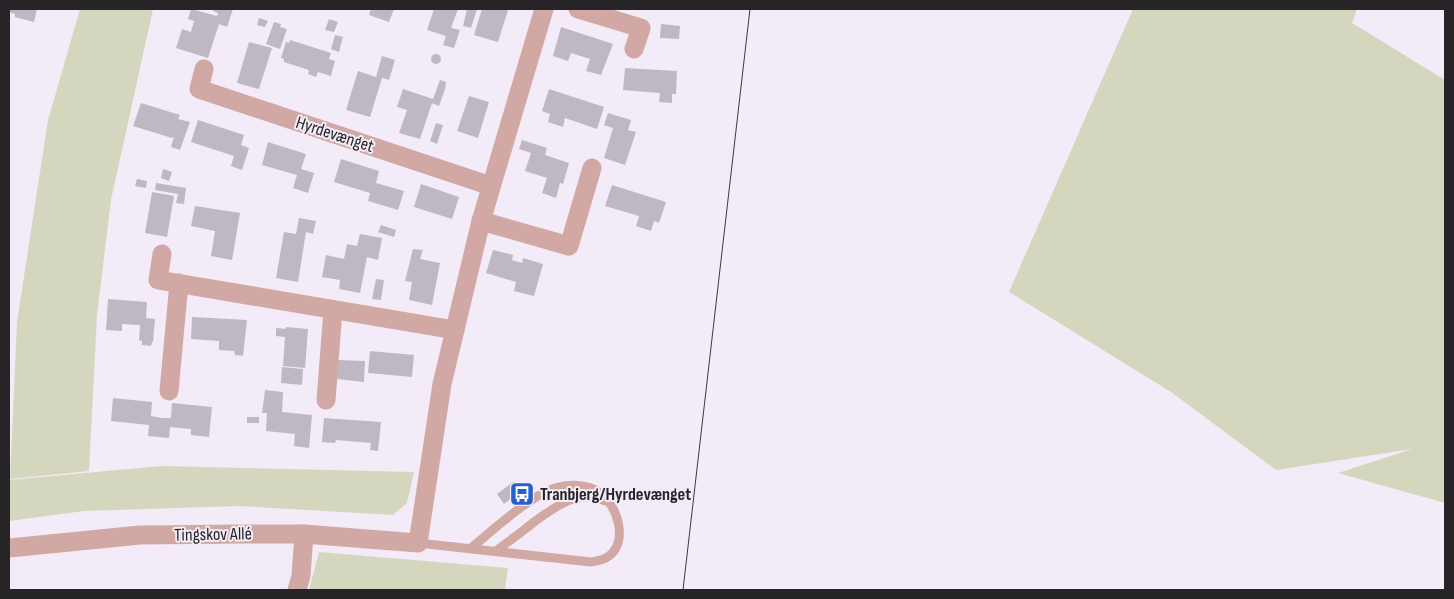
<svg xmlns="http://www.w3.org/2000/svg" width="1454" height="599" font-family="'Sofia Sans Condensed',sans-serif">
<rect width="100%" height="100%" fill="#f3ebf7"/>
<!-- green -->
<g fill="#d4d7be">
<path d="M80,9H153L111,200L97,315L89,471L10,479L17,322L48,120Z"/>
<path d="M1133,9H1357L1352,23L1445,80V503L1338,473L1412,449L1276,470L1171,392L1009,292Z"/>
<path d="M161,466L414,472L407,503L393,515L239,506L84,511L9,521V480Z"/>
<path d="M319,552L508,568L505,590H309Z"/>
</g>
<!-- building -->
<g fill="#bfb8c3">
<path d="M11,9H37L34,22L15,17V14L9,12Z"/>
<path d="M191,9L217,16L218,13L213,11L214,9H233L227,27L219,24L208,58L176,48L182,29L191,32L194,21L188,19Z"/>
<path d="M371,9H394L389,22L369,15Z"/>
<path d="M434,9H458L451,28L460,30L454,48L443,45L446,36L427,30Z"/>
<path d="M467,9H477L471,28L463,26Z"/>
<path d="M482,9L508,10L498,42L474,35Z"/>
<path d="M259,18L268,21L265,27L257,25Z"/>
<path d="M329,19L338,22L334,32L325,30Z"/>
<path d="M274,22L281,24L280,27L287,29L280,49L266,44Z"/>
<path d="M661,24L680,26L679,39L660,38Z"/>
<path d="M561,27L613,44L601,75L586,71L590,59L571,53L568,61L553,56Z"/>
<path d="M335,35L343,37L339,52L331,49Z"/>
<path d="M290,40L331,53L329,59L335,61L331,76L318,72L316,77L308,74L309,70L284,62V59L281,58L286,42L289,43Z"/>
<path d="M249,42L272,48L259,89L237,83Z"/>
<circle cx="436" cy="59" r="5"/>
<path d="M382,56L395,60L389,80L382,78L370,117L346,110L358,71L376,77Z"/>
<path d="M625,68L677,71L676,94H672V103L659,102L660,93L623,90Z"/>
<path d="M440,80L446,82L445,89L439,106L432,103L420,139L399,133L407,110L397,107L403,89L433,99Z"/>
<path d="M549,89L604,107L597,129L565,118L563,127L548,122L550,114L542,111Z"/>
<path d="M469,96L489,102L478,138L457,131Z"/>
<path d="M141,103L180,115L178,119L190,122L180,150L171,147L174,137L172,138L133,126Z"/>
<path d="M608,113L631,120L628,130L636,132L625,165L604,158L613,128L604,125Z"/>
<path d="M198,120L244,135L241,145L249,148L242,170L231,166L234,156L191,142Z"/>
<path d="M436,123L443,125L437,144L430,141Z"/>
<path d="M522,140L547,148L545,155L569,163L563,184L560,183L556,198L542,193L547,178L525,171L531,153L519,149Z"/>
<path d="M268,142L306,154L301,169L314,173L308,193L293,188L297,175L262,165Z"/>
<path d="M341,159L379,171L376,183L404,191L398,210L368,201L370,193L334,182Z"/>
<path d="M163,169L172,172L169,181L161,178Z"/>
<path d="M137,179L147,181L146,188L135,186Z"/>
<path d="M156,183L186,188L184,204L176,203L178,194L155,190Z"/>
<path d="M421,184L459,197L452,219L414,207Z"/>
<path d="M612,185L666,202L659,223L654,221L651,231L636,226L639,216L605,206Z"/>
<path d="M152,192L174,196L167,237L145,233Z"/>
<path d="M195,206L240,213L232,260L211,256L215,231L191,226Z"/>
<path d="M299,218L316,221L313,234L306,232L298,282L276,278L284,232L296,234Z"/>
<path d="M381,225L396,230L394,237L378,232Z"/>
<path d="M360,234L382,238L378,260L367,257L360,293L339,289L340,280L322,277L326,255L344,259L347,244L357,246Z"/>
<path d="M413,249L423,250L420,259L440,263L432,305L409,300L412,282L405,281Z"/>
<path d="M493,250L513,255L512,260L522,263L523,258L543,264L534,296L514,291L516,282L486,273Z"/>
<path d="M376,279L384,280L381,300L372,299Z"/>
<path d="M108,299L147,302L146,318L155,319L153,342H152L151,346L142,345V341L139,340L140,325L122,324V331L106,330Z"/>
<path d="M192,317L247,320L243,356L235,355L234,351L219,350V341L191,339Z"/>
<path d="M286,327L308,329L305,368L283,366L285,337L276,336V328L286,329Z"/>
<path d="M370,351L414,355L412,377L368,373Z"/>
<path d="M338,360L365,361L364,382L337,379Z"/>
<path d="M282,367L303,369L302,385L281,383Z"/>
<path d="M265,390L283,392L282,412L312,415L309,448L294,446L295,434L266,431L267,413H262Z"/>
<path d="M113,398L152,402L151,416L162,418H171L172,403L212,407L209,437L191,435V429L170,427L169,438L148,436L149,425L111,421Z"/>
<rect x="247" y="417" width="12" height="6"/>
<path d="M324,418L381,422L378,451L370,450L371,443L336,440L335,443L322,442Z"/>
<path d="M513,482L519,492L504,504L497,494Z"/>
</g>
<g fill="none" stroke-linecap="round" stroke-linejoin="round">
<!-- lane -->
<g stroke="#d2a8a4" stroke-width="9">
<path d="M418,543L591,562C598,561 604,560 609,556C629,541 617,504 599,492C587,484 568,484 555,488C531,495 491,532 471,548"/>
<path d="M496,551C509,541 522,532 534,522C556,506 578,489 606,501"/>
</g>
<!-- street -->
<g stroke="#d2a8a4" stroke-width="19">
<path d="M578,9L641,28L634,49"/>
<path d="M204,69L199,89L491,186"/>
<path d="M481,221L569,246L592,168"/>
<path d="M162,254L158,280L455,330"/>
<path d="M169,391L179,283"/>
<path d="M326,400L333,310"/>
<path d="M9,548L140,535L245,534H304L418,543L442,384L481,221L544,9"/>
<path d="M297,590L301,576L304,534"/>
</g>
<!-- tram -->
<path stroke="#3c383d" stroke-width="1" d="M683,590L750,9"/>
</g>
<!-- icons -->
<defs>
<symbol id="bus-square" viewBox="-11 -11 22 22"><rect x="-9" y="-9" width="18" height="18" rx="4" fill="#2760cd" stroke="#f3ebf7"/><path d="M-5-6H5V4H4V6H2V4H-2V6H-4V4H-5ZM-3.5-4V0h7V-4ZM-3.5 1.2v1.5H-2V1.2ZM2 1.2v1.5H3.5V1.2Z" fill="#fff"/></symbol>
</defs>
<g fill-rule="evenodd">
<use href="#bus-square" x="508" y="480" width="28" height="28"/>
</g>
<g text-anchor="middle" stroke-width="4" stroke-linejoin="round" paint-order="stroke">
<!-- street labels -->
<g font-size="18" fill="#272428" stroke="#f3ebf7">
<text transform="translate(335 134) rotate(18)" y="6">Hyrdevænget</text>
<text transform="translate(213 534) rotate(-1)" y="6">Tingskov Allé</text>
</g>
<!-- poi labels -->
<g font-size="18" font-weight="bold" fill="#272428" stroke="#f3ebf7" text-anchor="start">
<text x="540" y="500">Tranbjerg/Hyrdevænget</text>
</g>
</g>
<!-- border -->
<rect width="1454" height="599" fill="none" stroke="#272428" stroke-width="20"/>
</svg>
